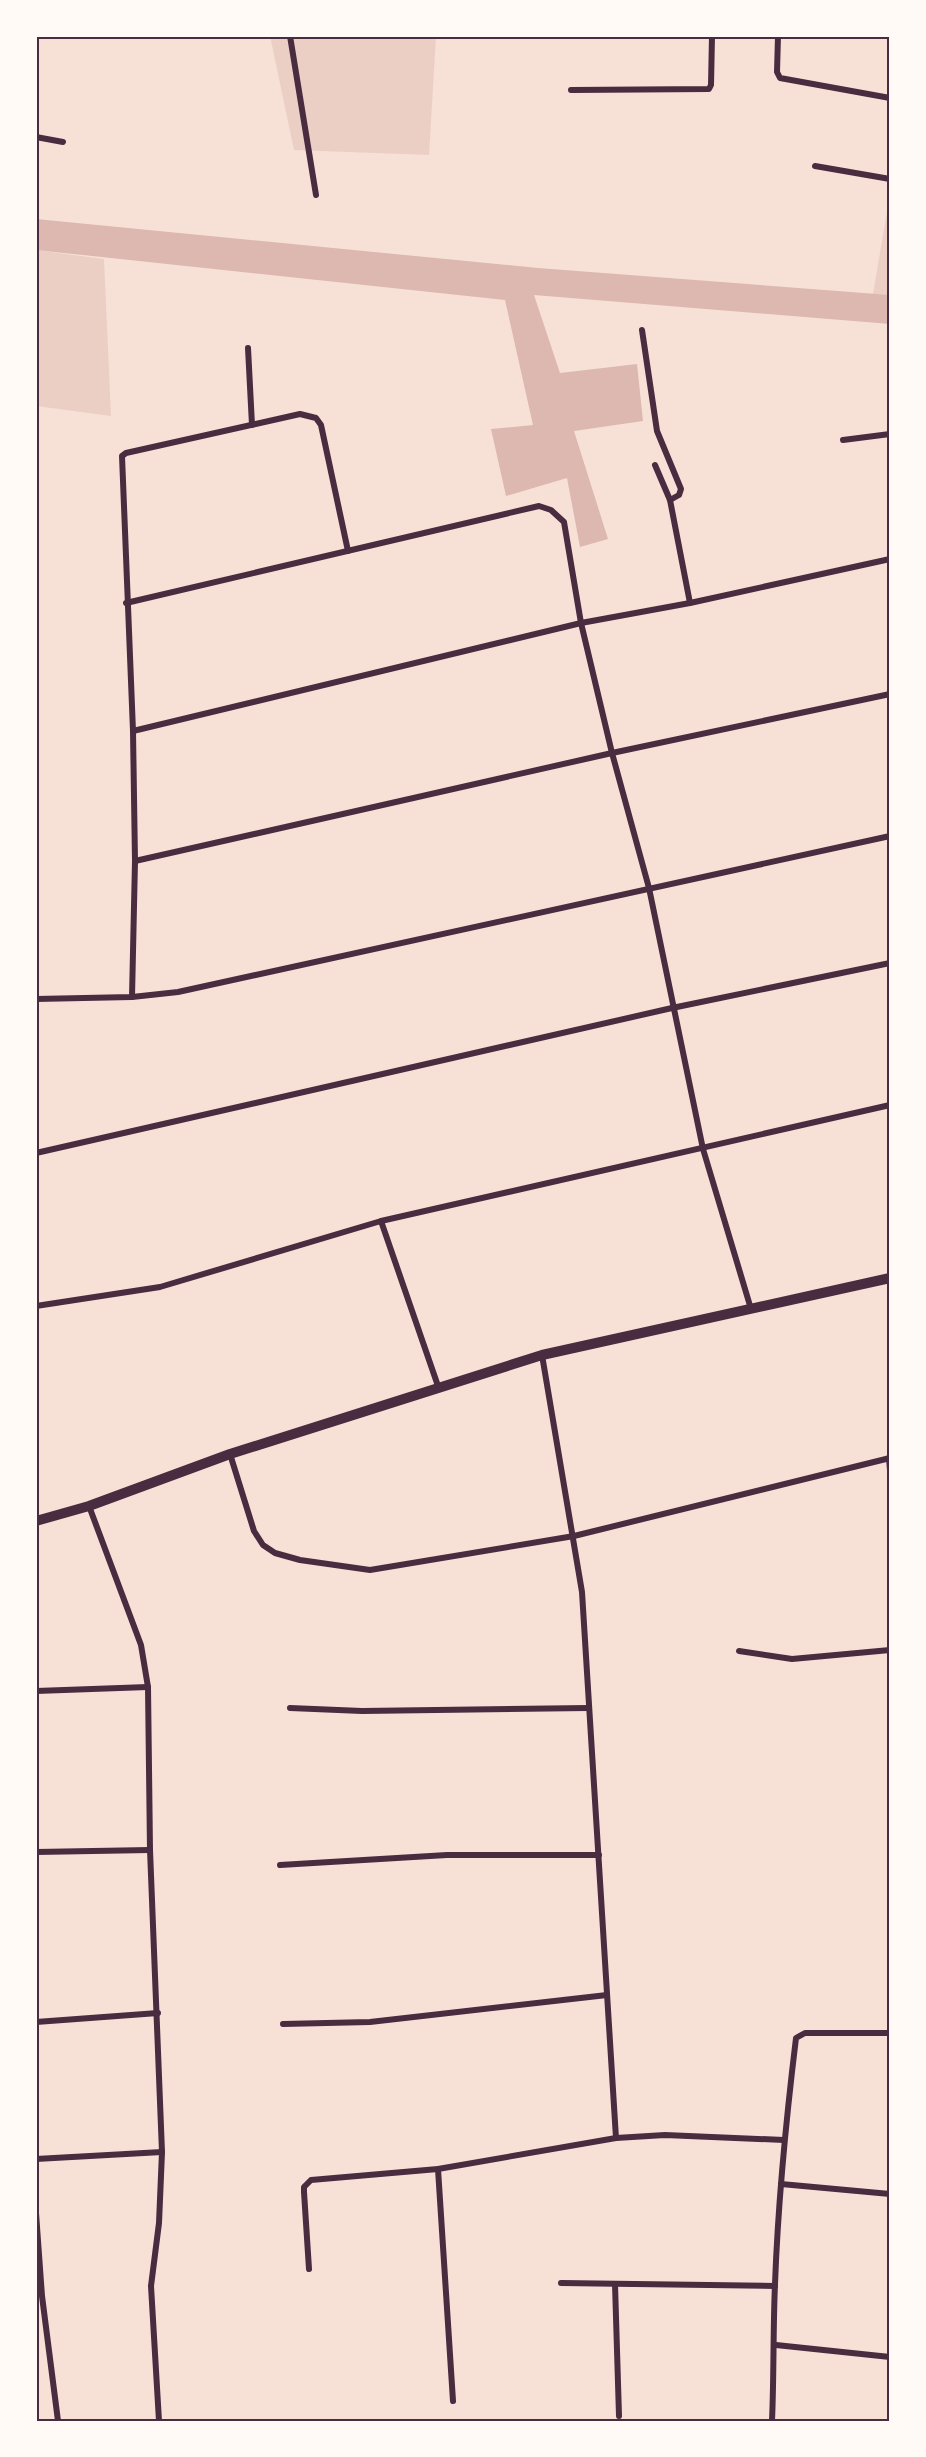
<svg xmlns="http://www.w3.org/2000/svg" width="926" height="2457" font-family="'DejaVu Sans',sans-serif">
<rect width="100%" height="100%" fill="#f7e1d7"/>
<!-- green -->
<g fill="#ebcfc5">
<path d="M270,36H436L429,155L294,150Z"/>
<path d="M890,194V295L873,294Z"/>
<path d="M36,250L104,259L111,416L36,406Z"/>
</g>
<!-- water -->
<path fill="#dcb8b0" d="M36,219L538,268L890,295V324L534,295L560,373L637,364L643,421L574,431L608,539L580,547L567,478L506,496L491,429L533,425L505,300L36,250Z"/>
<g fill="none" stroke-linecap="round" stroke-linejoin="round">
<!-- minor -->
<g stroke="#4a2c40" stroke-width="6">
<path d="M290,36L316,195"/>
<path d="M778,36L777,72L780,78L890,98"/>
<path d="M571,90L709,89L711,85L712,36"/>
<path d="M36,137L63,142"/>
<path d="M815,166L890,179"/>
<path d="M642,330L657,431L681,489L679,495L670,500"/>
<path d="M248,348L252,425"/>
<path d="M843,440L890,434"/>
<path d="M655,465L670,500L690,603"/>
<path d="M126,603L539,506L551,510L564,522L581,623L612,753L649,888L703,1149L751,1309"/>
<path d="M133,731L581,623L690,603L890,559"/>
<path d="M135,861L612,753L890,694"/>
<path d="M132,997L135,861L133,731L122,456L126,453L300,414L316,418L321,425L348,551"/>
<path d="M36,999L132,997L178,992L890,836"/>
<path d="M36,1153L672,1008L890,963"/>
<path d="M381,1221L438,1386"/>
<path d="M36,1306L160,1287L381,1221L890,1105"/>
<path d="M542,1355L582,1592L616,2138"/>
<path d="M230,1454L254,1531L263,1545L275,1553L300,1560L370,1570L574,1536L890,1458"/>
<path d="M889,1458L890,1470"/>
<path d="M89,1506L141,1645L148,1687L150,1850L162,2152L159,2223L151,2286L159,2421"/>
<path d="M739,1651L792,1659L890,1650"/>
<path d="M36,1691L148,1687"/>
<path d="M290,1708L362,1711L588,1708"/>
<path d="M36,1852L150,1850"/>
<path d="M280,1865L447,1855H599"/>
<path d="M36,2022L158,2013"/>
<path d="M283,2024L370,2022L607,1995"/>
<path d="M36,2159L162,2152"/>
<path d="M438,2169L453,2401"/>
<path d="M781,2184L890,2194"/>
<path d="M36,2213L42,2296L58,2421"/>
<path d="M309,2269L304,2192V2187L311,2180L438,2169L616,2138L665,2135L784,2140"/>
<path d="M561,2283L775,2286"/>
<path d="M615,2284L619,2416"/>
<path d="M776,2345L890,2357"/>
<path d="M772,2421C774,2375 773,2330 775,2284C778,2202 786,2120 796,2038L805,2033H890"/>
</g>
<!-- tertiary -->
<path stroke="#4a2c40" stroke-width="10" d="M36,1521L89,1506L230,1454L542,1355L890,1278"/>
</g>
<!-- border -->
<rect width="926" height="2457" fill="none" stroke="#fffaf5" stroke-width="75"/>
<rect x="38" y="38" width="850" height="2382" fill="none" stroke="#4a2c40" stroke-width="2"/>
</svg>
